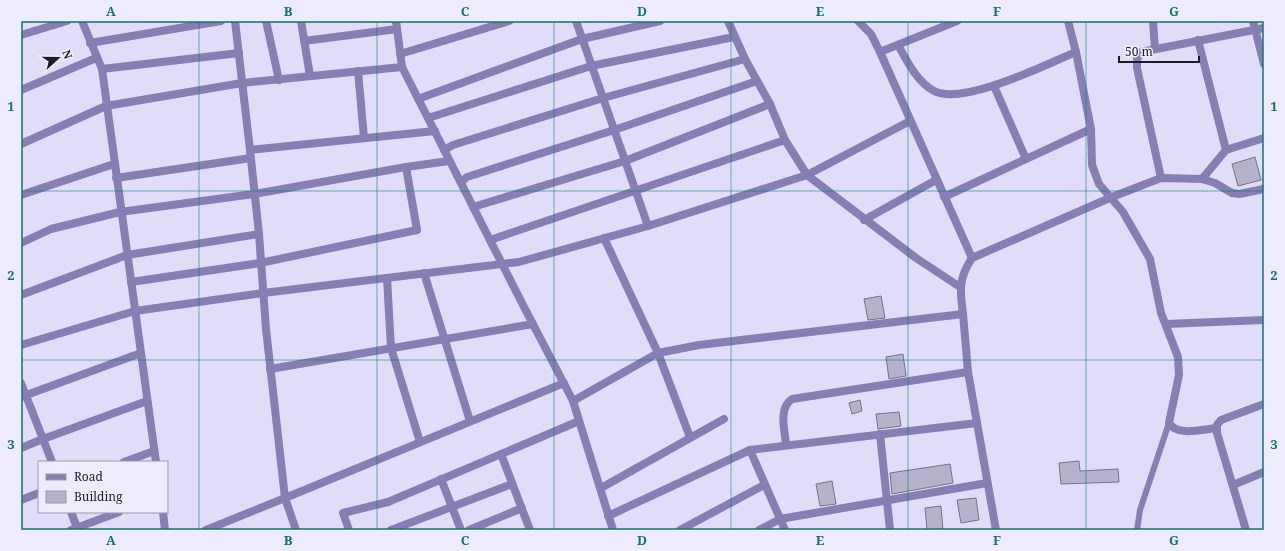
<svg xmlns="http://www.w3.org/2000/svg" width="1285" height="551" font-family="'Noto Serif',serif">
<rect width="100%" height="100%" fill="#e1ddf8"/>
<!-- building -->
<g fill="#b5b2cb" stroke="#747188">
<path d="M1255,157L1261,180L1238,186L1232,164Z"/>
<path d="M881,296L885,318L868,320L864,299Z"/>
<path d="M903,354L906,376L889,379L886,357Z"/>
<path d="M860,400L862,411L852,414L849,403Z"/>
<path d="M899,412L901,426L878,429L876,414Z"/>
<path d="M1079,461L1080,471L1118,469L1119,482L1061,484L1059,463Z"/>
<path d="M950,464L953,483L892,494L890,473Z"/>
<path d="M832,481L836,504L820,506L816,484Z"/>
<path d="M976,498L979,520L961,523L957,500Z"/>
<path d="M941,506L943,530H927L925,508Z"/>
</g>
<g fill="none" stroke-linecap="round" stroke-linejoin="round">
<!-- service -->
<path stroke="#877eb3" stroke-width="6" d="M1137,530L1140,510L1169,423"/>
<!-- minor -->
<g stroke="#877eb3" stroke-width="8">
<path d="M82,21L102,69L156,462"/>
<path d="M235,21L250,150"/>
<path d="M266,21L279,80"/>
<path d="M301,21L310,76"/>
<path d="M396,21L402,67L524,307L573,401L613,530"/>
<path d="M576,21L648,226"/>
<path d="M858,21L871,34L880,52L972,258"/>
<path d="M1068,21L1076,52L1091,129L1092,165L1099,184L1123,212L1150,259L1161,313L1178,357L1179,375L1169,423C1177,437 1204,429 1217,428"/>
<path d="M1153,21L1155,49"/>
<path d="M1253,21L1264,64"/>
<path d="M21,35L67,21"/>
<path d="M1198,40L1226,150"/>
<path d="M304,41L397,29"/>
<path d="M90,43L221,21"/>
<path d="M898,45C907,61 917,82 934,91C963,106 1047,64 1076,52"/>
<path d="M880,52L957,21"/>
<path d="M400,54L509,21"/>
<path d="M102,69L239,53"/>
<path d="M358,71L364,138"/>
<path d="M994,86L1026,159"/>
<path d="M21,90L96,58"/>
<path d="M418,99L582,39L660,21"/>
<path d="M428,118L591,66L734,37"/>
<path d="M910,121L807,175L916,258L960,287"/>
<path d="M435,131L250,150L259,234L266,329L285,498L564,383"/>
<path d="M21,144L106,106L242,83L402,67"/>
<path d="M444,150L453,145L603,98L745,59"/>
<path d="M116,178L251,158"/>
<path d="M1161,178L1137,68V59L1141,52L1264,28"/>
<path d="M1202,179L1226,150L1264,138"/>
<path d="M461,182L467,177L614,130L757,81"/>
<path d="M21,195L114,164"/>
<path d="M944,197L1091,129"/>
<path d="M473,207L625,161L770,104"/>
<path d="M864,220L936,180"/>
<path d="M604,238L658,353L690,437"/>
<path d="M490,240L785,140"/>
<path d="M21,243L51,229L120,212L254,194L406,167L449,161"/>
<path d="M424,273L470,421"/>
<path d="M387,278L391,348L420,442"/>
<path d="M131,282L260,263L417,230L406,167"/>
<path d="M21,295L127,255L259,234"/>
<path d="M963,314C960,291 958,279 972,258L1112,197L1161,178L1202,179L1215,183L1232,193L1239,194L1264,189"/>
<path d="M1166,324L1264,320"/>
<path d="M21,345L135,311L263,293L519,262L648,226L807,175L785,140L770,104L745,59L728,21"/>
<path d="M270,369L533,324"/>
<path d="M21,383L52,462"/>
<path d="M21,397L141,353"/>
<path d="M573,401L658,353L699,345L963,314L968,372L996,530"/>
<path d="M880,434L890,530"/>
<path d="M786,445C785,431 778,408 792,399L968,372"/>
<path d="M21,448L43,439L147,401"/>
<path d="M501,454L530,530"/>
<path d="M124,462L154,451"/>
<path d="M441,479L461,530"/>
<path d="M1233,485L1264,472"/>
<path d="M601,488L724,419"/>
<path d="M21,500L39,493"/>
<path d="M71,512L78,530"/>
<path d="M163,512L165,530"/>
<path d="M608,516L750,450"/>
<path d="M71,530L119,512"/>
<path d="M206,530L285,498L296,530"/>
<path d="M349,530L343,513L388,502L579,421"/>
<path d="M391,530L512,484"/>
<path d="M469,530L522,508"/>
<path d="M680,530L764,485"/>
<path d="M759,530L780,519L987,483"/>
<path d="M785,530L750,450L977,423"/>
<path d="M1246,530L1217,433V425L1221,420L1264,404"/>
</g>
</g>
<!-- grid -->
<path fill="none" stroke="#0f766e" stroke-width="1" stroke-opacity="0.55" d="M199,21V530M377,21V530M554,21V530M731,21V530M908,21V530M1086,21V530M21,191H1264M21,360H1264"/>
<!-- border -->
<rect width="1285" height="551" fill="none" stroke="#eeecfc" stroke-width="44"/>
<!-- legend -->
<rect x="38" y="461" width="130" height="52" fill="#eeecfc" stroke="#9b99a6"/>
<rect x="46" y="474" width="20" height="6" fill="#877eb3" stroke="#9b99a6"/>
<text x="74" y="481" font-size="12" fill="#1e1d26">Road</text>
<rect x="46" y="491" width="20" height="12" fill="#b5b2cb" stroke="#9b99a6"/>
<text x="74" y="501" font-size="12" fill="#1e1d26">Building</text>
<!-- north arrow -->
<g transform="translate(58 58) rotate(69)" stroke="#eeecfc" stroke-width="3" paint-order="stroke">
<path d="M0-3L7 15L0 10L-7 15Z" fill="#1e1d26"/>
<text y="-6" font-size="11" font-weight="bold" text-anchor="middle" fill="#1e1d26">N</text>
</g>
<!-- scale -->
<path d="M1119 56v6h80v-6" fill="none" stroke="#1e1d26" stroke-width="2"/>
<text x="1125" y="56" font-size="12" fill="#1e1d26" stroke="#eeecfc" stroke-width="3" paint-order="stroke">50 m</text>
<rect x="22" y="22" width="1241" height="507" fill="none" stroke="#0f766e" stroke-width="1.5"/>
<g font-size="13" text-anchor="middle" font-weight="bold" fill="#0f766e">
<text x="111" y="16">A</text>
<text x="288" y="16">B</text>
<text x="465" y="16">C</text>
<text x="642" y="16">D</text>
<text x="820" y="16">E</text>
<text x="997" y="16">F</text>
<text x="1174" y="16">G</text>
<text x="11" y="111">1</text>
<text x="1274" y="111">1</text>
<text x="11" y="280">2</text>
<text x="1274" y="280">2</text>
<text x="11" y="449">3</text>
<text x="1274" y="449">3</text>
<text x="111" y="545">A</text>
<text x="288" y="545">B</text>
<text x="465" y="545">C</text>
<text x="642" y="545">D</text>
<text x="820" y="545">E</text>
<text x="997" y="545">F</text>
<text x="1174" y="545">G</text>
</g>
</svg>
